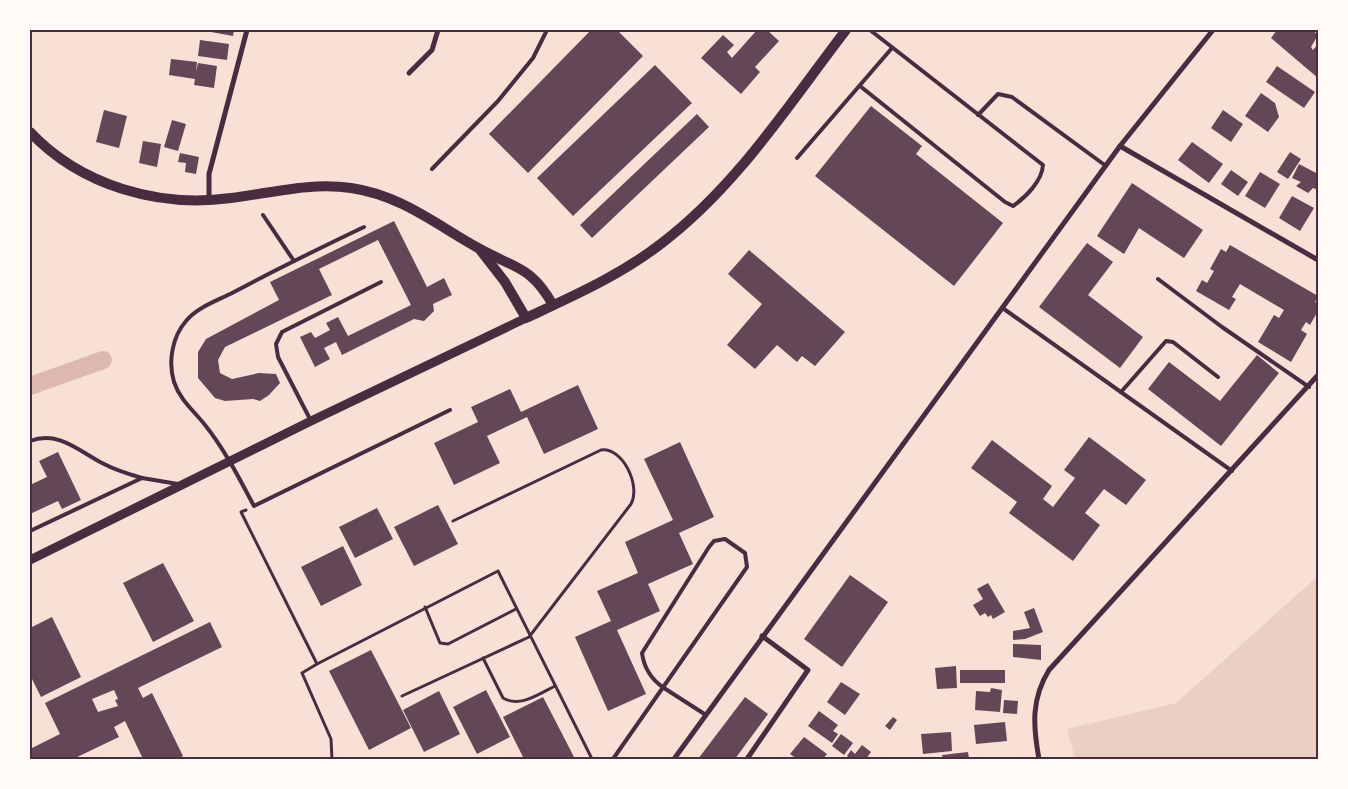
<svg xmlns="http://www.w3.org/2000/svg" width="1348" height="789" font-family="'Golos Text',sans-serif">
<rect width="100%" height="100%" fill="#f7e1d7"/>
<!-- green -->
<path fill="#ebcfc5" d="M1318,576V759H1075L1067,729L1176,703Z"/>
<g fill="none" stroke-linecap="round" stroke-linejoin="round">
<!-- canal -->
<path stroke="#dcb8b0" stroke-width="18" d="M30,386L103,360"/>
</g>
<!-- building -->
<g fill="#644757" fill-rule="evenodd">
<path d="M200,30H234L233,36Z"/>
<path d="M591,30H617L643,56L528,173L489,134Z"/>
<path d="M757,30H767L779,41L755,67L760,72L741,94L701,58L723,35L734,45L727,52L732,58Z"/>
<path d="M1277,30H1312L1318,35L1311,47L1313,50L1318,44V78L1271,38Z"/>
<path d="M200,40L229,44L227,60L198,56Z"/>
<path d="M171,59L197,62L196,72L198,63L217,66L214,88L194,85L195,79L169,75Z"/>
<path d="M655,65L692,103L573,216L537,178Z"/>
<path d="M1277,66L1315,92L1304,108L1266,82Z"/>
<path d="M1261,93L1275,103L1279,117L1268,132L1245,116Z"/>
<path d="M871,106L922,146L916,154L1003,223L954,286L815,176Z"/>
<path d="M104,110L127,116L119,148L96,142Z"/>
<path d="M1223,110L1243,124L1231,142L1211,128Z"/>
<path d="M697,114L709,127L592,238L580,225Z"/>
<path d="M172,120L186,124L178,151L164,147Z"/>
<path d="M143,141L161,144L157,167L139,163Z"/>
<path d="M1192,142L1223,164L1209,183L1178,160Z"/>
<path d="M1290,152L1301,159L1288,179L1277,172Z"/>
<path d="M180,153L199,157L196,174L185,172L186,163L178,162Z"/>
<path d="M1299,164L1318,174V190L1313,188L1308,193L1296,186L1301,182L1292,178Z"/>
<path d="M1231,170L1248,182L1238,196L1221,184Z"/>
<path d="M1260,172L1280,184L1265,208L1245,196Z"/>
<path d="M1132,183L1203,230L1184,258L1139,228L1124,254L1097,236Z"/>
<path d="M1292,196L1314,208L1300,231L1279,218Z"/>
<path d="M394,221L427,287L444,278L452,295L433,304L434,311L424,321L414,319L342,355L336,342L324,348L330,359L315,367L300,337L311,332L315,338L330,330L326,323L338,317L348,336L411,305L378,240L319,269L332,295L225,347L218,360L220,373L232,379L259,373L276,374L280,383L269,395L260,401L253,399L225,401L215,398L198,378V352L206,339L279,300L270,282Z"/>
<path d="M1087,243L1113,262L1088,295L1143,337L1120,368L1039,307Z"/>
<path d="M1230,245L1318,296L1315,302L1318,304V311L1310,325L1306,322L1301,330L1307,334L1291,362L1258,342L1274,315L1279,318L1284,310L1240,284L1232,297L1236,299L1229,310L1196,291L1202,280L1207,283L1214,271L1210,269L1221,249L1226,252Z"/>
<path d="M749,250L845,332L815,366L802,356L797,362L777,345L755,369L727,345L762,304L728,274Z"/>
<path d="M1257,355L1279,373L1221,446L1148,389L1169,362L1220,401Z"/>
<path d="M578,385L598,429L544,454L527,417L487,436L500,463L454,485L434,443L478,422L471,407L510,389L521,412Z"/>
<path d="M1089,437L1146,480L1126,505L1104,489L1085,513L1100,525L1073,561L1009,513L1017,502L971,468L992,440L1052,486L1043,499L1053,507L1075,478L1064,470Z"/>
<path d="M680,442L714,517L679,533L693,564L648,584L660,611L617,630L646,694L608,711L575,637L611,621L597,591L638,573L625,542L673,520L644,459Z"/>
<path d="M58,452L81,500L62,509L58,501L30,514V485L47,477L39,461Z"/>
<path d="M438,505L458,544L414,566L394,527Z"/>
<path d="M377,508L393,539L355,558L339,527Z"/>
<path d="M343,546L362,585L321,606L301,567Z"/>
<path d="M163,563L194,621L153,642L123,583Z"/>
<path d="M850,575L888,602L842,667L804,639Z"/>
<path d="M988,583L1005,612L993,619L991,615L988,617L985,613L980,616L973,605L983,599L977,589Z"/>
<path d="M1034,608L1043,632L1025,639L1013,640V631L1030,628L1024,612Z"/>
<path d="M52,617L81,677L41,697L30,675V628Z"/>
<path d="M210,622L222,647L138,688L143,698L152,693L183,756L178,759H143L125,721L114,727L119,737L73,759H30V749L60,734L45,703ZM114,690L118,699L115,700L118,706L98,712L92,699Z"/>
<path d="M1013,644L1041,645V660L1013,657Z"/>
<path d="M371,650L411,728L369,750L329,671Z"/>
<path d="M956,666L957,688L937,689L935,668Z"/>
<rect x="960" y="670" width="45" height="13"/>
<path d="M841,682L860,694L845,715L827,702Z"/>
<path d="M991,688L1002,690L1000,712L975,710L976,691L990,692Z"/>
<path d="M486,690L510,737L477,754L453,707Z"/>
<path d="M439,691L460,734L424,752L403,710Z"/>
<path d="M543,697L556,722L575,759H524L503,717Z"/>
<path d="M745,697L768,714L735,759H698Z"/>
<path d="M1004,700L1018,701L1017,714L1003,713Z"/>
<path d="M819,711L838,725L833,731L838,734L832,743L808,726Z"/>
<path d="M893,717L897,720L890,730L885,726Z"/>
<path d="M1005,722L1007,741L976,744L974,725Z"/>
<path d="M951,732L952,751L923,754L921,734Z"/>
<path d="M841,734L853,743L844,755L832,746Z"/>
<path d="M804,737L827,754L823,759H797L790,754Z"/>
<path d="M862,745L871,752L866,759H851L847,756L851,750L855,754Z"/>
<path d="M968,752L969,759H943L942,755Z"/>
</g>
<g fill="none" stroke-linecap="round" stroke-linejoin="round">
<!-- path -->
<g stroke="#4a2c40" stroke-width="3">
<path d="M246,510L241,512L317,664L302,673L331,739L332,759"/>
<path d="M425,607L440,643L448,644L516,609"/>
<path d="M483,658L503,698C520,708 539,694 555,686"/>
<path d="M317,664L498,571L592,759"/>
<path d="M402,696L529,637L631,504C641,486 623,447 601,450L453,521"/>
</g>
<!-- service -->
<g stroke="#4a2c40" stroke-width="4">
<path d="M860,86L1005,202L1013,206C1026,197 1042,181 1043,165L870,30"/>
<path d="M978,115L998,94L1012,97L1106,166"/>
<path d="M797,158L892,48"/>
<path d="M432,169L498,101L533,58L547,30"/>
<path d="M263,215L294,261"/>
<path d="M364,227C320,248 277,269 234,292C219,300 197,307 186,321C172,337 168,362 174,382C180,400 194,411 205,425C225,450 239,478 254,506L450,410"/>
<path d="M1158,279L1222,327L1309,387"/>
<path d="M1004,309L1232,471"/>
<path d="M1121,392L1166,341L1173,342L1218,377"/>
<path d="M311,421L278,357L276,344L282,332L381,282"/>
<path d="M30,441C58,430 79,451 102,463C115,470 128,474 142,478"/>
<path d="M30,531L142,478L178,484"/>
<path d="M613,759L747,567L745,553L725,539L714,541L709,547L642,653C644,668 652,680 664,688L706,715"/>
</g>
<!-- minor -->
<g stroke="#4a2c40" stroke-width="5">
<path d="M409,73L432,50L438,30"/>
<path d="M1120,146L1318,260"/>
<path d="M209,200V174L247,30"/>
<path d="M674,759L1120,146L1213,30"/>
<path d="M747,759L808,670L762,636"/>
<path d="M1039,759C1033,726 1031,699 1049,670L1318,375"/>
</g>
<!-- tertiary -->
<path stroke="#4a2c40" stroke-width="9" d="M30,560L311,421L526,318"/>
<!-- secondary -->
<g stroke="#4a2c40" stroke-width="10">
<path d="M30,132C81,186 159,208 231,198C271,193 311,182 351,188C401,195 438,226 480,249C516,269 531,266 553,305"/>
<path d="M481,251L505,282L526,318C573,296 621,275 662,243C737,186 789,104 846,30"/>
</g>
</g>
<!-- border -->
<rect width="1348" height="789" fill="none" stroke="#fffaf5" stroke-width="62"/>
<rect x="31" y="31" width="1286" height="727" fill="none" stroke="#4a2c40" stroke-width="2"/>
</svg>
